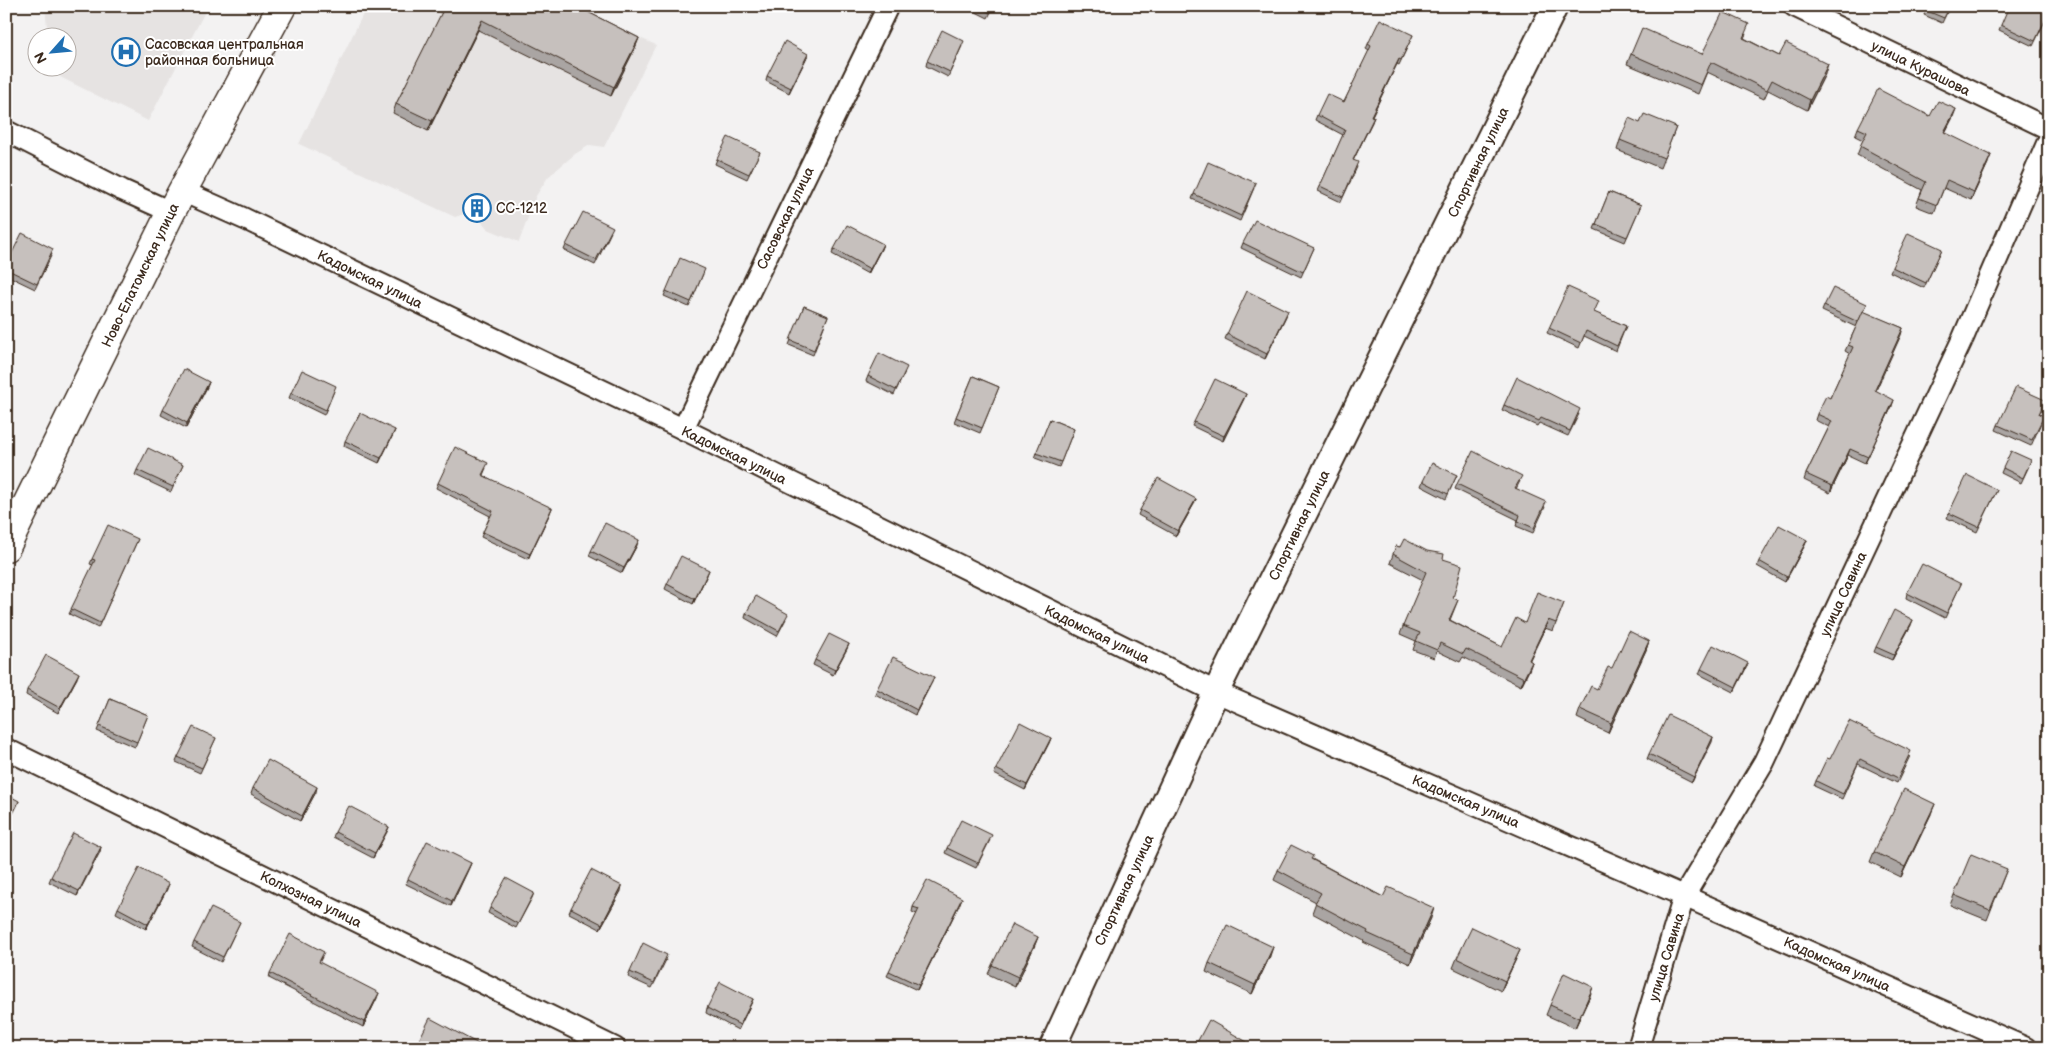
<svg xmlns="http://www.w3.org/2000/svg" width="2055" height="1054" font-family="'Balsamiq Sans',sans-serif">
<rect width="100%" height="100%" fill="#f3f2f2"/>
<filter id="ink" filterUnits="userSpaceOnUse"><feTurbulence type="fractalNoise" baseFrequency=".02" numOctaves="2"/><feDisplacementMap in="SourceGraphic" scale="10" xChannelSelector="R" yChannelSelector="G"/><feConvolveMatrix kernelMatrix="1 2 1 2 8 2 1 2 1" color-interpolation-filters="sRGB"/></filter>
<g filter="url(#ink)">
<!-- built -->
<g fill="#e6e3e2">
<path d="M45,6H208L148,121L50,72V68H68V38L48,37Z"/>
<path d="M367,6H590L596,19L656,45L604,147L590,145L575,154L548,177L536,196L519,242L488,229L481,221L490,202L474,194L464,214L455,217L299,144Z"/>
</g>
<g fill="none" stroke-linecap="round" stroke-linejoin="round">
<defs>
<g id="minor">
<path d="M1794,6L2049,129"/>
<path d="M6,131L122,190L171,212"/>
<path d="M182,191L245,219L683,429L1216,692L1684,896L2026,1048"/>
<path d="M683,429L888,6"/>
<path d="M6,749L615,1048"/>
<path d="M1638,1048L1684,896L1764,762L1963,338L2049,139"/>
</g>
<path id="tertiary" d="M1052,1048L1216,692L1555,6"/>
<path id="primary" d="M6,547L171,212L282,6"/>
</defs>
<!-- minor casing -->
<use href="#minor" stroke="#3b2a1e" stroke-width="24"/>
<!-- tertiary casing -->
<use href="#tertiary" stroke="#3b2a1e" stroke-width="29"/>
<!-- primary casing -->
<use href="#primary" stroke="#3b2a1e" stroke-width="31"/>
<!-- minor -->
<use href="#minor" stroke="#fff" stroke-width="20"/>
<!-- tertiary -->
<use href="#tertiary" stroke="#fff" stroke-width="25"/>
<!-- primary -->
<use href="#primary" stroke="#fff" stroke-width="28"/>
</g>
<!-- wall -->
<g fill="#aaa5a3" stroke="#3b2a1e">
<path d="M428,6H576L639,38L635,48L611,96L478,30L428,131L393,113L396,104L442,13Z"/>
<path d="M964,6H994L988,18Z"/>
<path d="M1927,6H1950L1942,23L1924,15Z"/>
<path d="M2049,6V13L2033,46L1999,30L2001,25Z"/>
<path d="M1746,34L1744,38L1779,56L1825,74L1807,110L1768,90L1764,99L1707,72L1698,94L1627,64L1631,54H1702Z"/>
<path d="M1413,35L1399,65L1397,64L1372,116V122L1353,160L1357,167L1341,202L1318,191L1343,135L1315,120L1317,115L1344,102L1369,51L1366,49L1368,44Z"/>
<path d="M962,46L948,77L926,66L927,61Z"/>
<path d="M808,54L789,93L766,81L767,76Z"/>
<path d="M1930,116L1953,117L1945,133L1988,163L1971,200L1944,188L1934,213L1916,206L1922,190L1857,155L1863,140L1855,136L1858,128Z"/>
<path d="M1640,123L1676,127L1660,168L1617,150L1620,140Z"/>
<path d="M760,152L747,179L715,164L717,159Z"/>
<path d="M1254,188L1240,221L1192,199L1194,194Z"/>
<path d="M1609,192L1641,205L1625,242L1594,229Z"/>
<path d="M611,232L595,265L564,250L566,245Z"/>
<path d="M1243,243L1314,248L1301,277L1241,248Z"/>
<path d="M883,244L881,249L868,274L832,254L834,249Z"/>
<path d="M1942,249L1924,288L1890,272L1892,267Z"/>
<path d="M52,254L35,289L6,275V265Z"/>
<path d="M703,274L689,307L664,296L666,291Z"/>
<path d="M804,306L828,316L813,355L789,345Z"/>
<path d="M1824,306L1864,312L1903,328L1875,390L1892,406L1865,463L1848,455L1830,493L1804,480L1806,474L1829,427L1815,420L1817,414L1830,398L1850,354L1845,351L1856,327L1822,311Z"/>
<path d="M1595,313L1626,326L1616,351L1584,336L1579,348L1547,333L1549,328Z"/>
<path d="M1286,316L1265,359L1225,339L1227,334Z"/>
<path d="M905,372L894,395L866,381L868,376Z"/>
<path d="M973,376L999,387L980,433L954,422Z"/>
<path d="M209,382L207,387L186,428L161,415L163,410Z"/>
<path d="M334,391L324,415L289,398L291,393Z"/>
<path d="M1246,394L1223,441L1192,426L1194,422Z"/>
<path d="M1504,405L1579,414L1568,436L1539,423L1537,426L1502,410Z"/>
<path d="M2043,405L2039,414L2044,416L2031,446L1996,430L1998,425Z"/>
<path d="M1050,419L1074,429L1059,467L1035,458Z"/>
<path d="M395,430L379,463L344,446L345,441Z"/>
<path d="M183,465L171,492L135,475L137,470Z"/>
<path d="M2029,466L2021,483L2001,473L2003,468Z"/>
<path d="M486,468L483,475L550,513L528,559L481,537L490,516L436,488L438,483Z"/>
<path d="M1457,475L1446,499L1421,486L1423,481Z"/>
<path d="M1520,481L1516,489L1545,507L1533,533L1516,526L1518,520L1455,489L1457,484Z"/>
<path d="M1997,490L1977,532L1947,518L1949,513Z"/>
<path d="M1196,499L1194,504L1176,536L1138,515L1140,510Z"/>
<path d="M138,539L98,628L69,614L93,565L90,564L92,559Z"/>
<path d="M1807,540L1805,545L1785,582L1757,566L1759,561Z"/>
<path d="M637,545L622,573L589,556L591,551Z"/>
<path d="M1396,546L1443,559L1453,598L1458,600L1450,620L1502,647L1525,623L1564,603L1553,631L1545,628L1529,660L1532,662L1529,670L1521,686L1463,657L1460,662L1437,651L1434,658L1413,650L1416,641L1400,634L1423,580L1390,563Z"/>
<path d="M707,575L693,604L665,589L667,584Z"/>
<path d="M1961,584L1945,618L1906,598L1907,593Z"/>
<path d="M746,613L786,619L777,636L745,618Z"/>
<path d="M1911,625L1892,660L1874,652L1876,647Z"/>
<path d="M1649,641L1646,650L1608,733L1577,718L1580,709L1597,689Z"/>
<path d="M849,644L833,675L813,665L815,660Z"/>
<path d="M1746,668L1734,692L1699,674L1701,669Z"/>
<path d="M77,678L58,713L26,695L27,690Z"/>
<path d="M932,682L915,715L875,694L877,689Z"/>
<path d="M110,699L148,715L135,747L97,731Z"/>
<path d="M1713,737L1692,782L1647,759L1649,754Z"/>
<path d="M216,738L200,773L176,762L178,757Z"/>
<path d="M1051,738L1049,743L1025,790L994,774L996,769Z"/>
<path d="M1910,756L1897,783L1858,764L1842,799L1814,786L1816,781L1830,759Z"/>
<path d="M253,788L316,792L300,821L251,794Z"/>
<path d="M1931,814L1901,877L1870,862L1874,852Z"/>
<path d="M389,827L373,858L333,837L335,832Z"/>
<path d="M990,840L976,868L945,853L947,848Z"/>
<path d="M101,847L77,896L49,882L51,877Z"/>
<path d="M1312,859L1383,897L1431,918L1410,964L1363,942L1364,941L1312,913L1316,902L1274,880L1278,870Z"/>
<path d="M471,863L451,906L406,884L408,879Z"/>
<path d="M2007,869L1987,920L1950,905L1954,895Z"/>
<path d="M167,889L146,929L116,913L118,908Z"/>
<path d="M621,891L600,929L569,913L571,908Z"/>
<path d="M534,893L532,898L516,928L488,913L490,908Z"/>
<path d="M960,903L917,990L887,976L917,914L912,912L913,907Z"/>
<path d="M240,922L221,962L192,947L194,942Z"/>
<path d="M1038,937L1034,947L1015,987L988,974L992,965Z"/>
<path d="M1270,956L1252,994L1206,972L1209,963Z"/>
<path d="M322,957L319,963L377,998L363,1027L269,978L270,973Z"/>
<path d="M1457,958L1516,959L1501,991L1453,968Z"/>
<path d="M666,960L652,988L628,977L630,972Z"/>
<path d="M1590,996L1575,1028L1546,1015L1550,1005Z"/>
<path d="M753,999L738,1030L706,1013L707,1008Z"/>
</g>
<!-- shaded-wall -->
<g fill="#8b8684" stroke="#3b2a1e">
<path d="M482,20L478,30L428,131L432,121Z"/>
<path d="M639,38L635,48L611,96L614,87Z"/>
<path d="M808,54L806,59L789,93L791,88Z"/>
<path d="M1399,59L1397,64L1369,121L1371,116Z"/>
<path d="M1828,64L1825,74L1807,110L1810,100Z"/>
<path d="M1956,109L1953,117L1941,140L1944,132Z"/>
<path d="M1374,117L1372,122L1351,165L1353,160Z"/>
<path d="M1991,155L1988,163L1971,200L1974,192Z"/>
<path d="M883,244L881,249L868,274L870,269Z"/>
<path d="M1288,311L1286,316L1265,359L1267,354Z"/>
<path d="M1903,328L1901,335L1873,397L1875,390Z"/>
<path d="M209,382L207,387L186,428L187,423Z"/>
<path d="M1246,394L1244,399L1223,441L1224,436Z"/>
<path d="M1894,400L1892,406L1865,463L1868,457Z"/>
<path d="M395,430L393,435L379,463L381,458Z"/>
<path d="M1850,449L1848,455L1830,493L1832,486Z"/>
<path d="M1196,499L1194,504L1176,536L1178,531Z"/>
<path d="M552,508L550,513L528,559L530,554Z"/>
<path d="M639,540L637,545L622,573L624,568Z"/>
<path d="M1807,540L1805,545L1785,582L1787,577Z"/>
<path d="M709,570L707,575L693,604L695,599Z"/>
<path d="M1548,620L1545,628L1526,668L1529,660Z"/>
<path d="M1913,620L1911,625L1892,660L1894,655Z"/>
<path d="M1649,641L1646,650L1608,733L1611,723Z"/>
<path d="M849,644L847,649L833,675L835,670Z"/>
<path d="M1532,662L1529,670L1521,686L1524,678Z"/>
<path d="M1748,663L1746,668L1734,692L1736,687Z"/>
<path d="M79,673L77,678L58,713L60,708Z"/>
<path d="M934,677L932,682L915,715L917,710Z"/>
<path d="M1713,737L1712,742L1692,782L1694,777Z"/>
<path d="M1051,738L1049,743L1025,790L1027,785Z"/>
<path d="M317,787L316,792L300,821L302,816Z"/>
<path d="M19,801L17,806L6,827V825Z"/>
<path d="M1935,804L1931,814L1901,877L1905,867Z"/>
<path d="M389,827L387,832L373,858L375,853Z"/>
<path d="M101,847L100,852L77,896L79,891Z"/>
<path d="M471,863L469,868L451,906L452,901Z"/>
<path d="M169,884L167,889L146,929L148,924Z"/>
<path d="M622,886L621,891L600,929L602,924Z"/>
<path d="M962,898L960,903L917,990L919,985Z"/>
<path d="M1434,908L1431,918L1410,964L1413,954Z"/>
<path d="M1038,937L1034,947L1015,987L1018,977Z"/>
<path d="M1273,947L1270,956L1252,994L1255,985Z"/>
<path d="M1520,950L1516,959L1501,991L1505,981Z"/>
<path d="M1593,987L1590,996L1575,1028L1579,1018Z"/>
<path d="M379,993L377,998L363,1027L364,1022Z"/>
<path d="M753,999L751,1004L738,1030L740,1025Z"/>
</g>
<!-- building -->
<g fill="#c6c0bd" stroke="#3b2a1e">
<path d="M445,6H576L639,38L614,87L482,20L432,121L396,104Z"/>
<path d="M977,6H993L990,13Z"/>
<path d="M1927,6H1950L1944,18L1925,10Z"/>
<path d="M2009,6H2049V12L2035,41L2001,25Z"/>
<path d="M1723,12L1749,24L1743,38L1779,56L1786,43L1828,64L1810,100L1772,80L1767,90L1711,62L1701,85L1631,54L1642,28L1702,54Z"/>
<path d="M1380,19L1413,35L1401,60L1399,59L1371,116L1374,117L1353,160L1358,162L1343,197L1320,186L1345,130L1317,115L1327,94L1344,102L1371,46L1368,44Z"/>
<path d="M942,30L964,41L950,72L927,61Z"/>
<path d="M785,41L808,54L791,88L767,76Z"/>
<path d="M1878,89L1930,116L1938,101L1956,109L1944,132L1991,155L1974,192L1947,180L1937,205L1919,198L1926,182L1860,146L1867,132L1858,128Z"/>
<path d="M1644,114L1676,127L1664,158L1620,140L1629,118L1640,123Z"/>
<path d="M728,137L760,152L749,174L717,159Z"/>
<path d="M1208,162L1256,183L1241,216L1194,194Z"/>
<path d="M1609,192L1641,205L1627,237L1596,224Z"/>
<path d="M583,212L613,227L596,260L566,245Z"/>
<path d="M1255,220L1314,248L1303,272L1243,243Z"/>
<path d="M847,225L883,244L870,269L834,249Z"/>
<path d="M22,233L53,249L37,284L6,269V265Z"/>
<path d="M1908,233L1942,249L1926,283L1892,267Z"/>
<path d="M680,258L705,269L691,302L666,291Z"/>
<path d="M1568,287L1599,301L1594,312L1626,326L1617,346L1586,331L1581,343L1549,328Z"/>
<path d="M1833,288L1867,304L1858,322L1824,306Z"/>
<path d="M1247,291L1288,311L1267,354L1227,334Z"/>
<path d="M804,306L828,316L814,350L790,340Z"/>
<path d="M1863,311L1903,328L1875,390L1894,400L1868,457L1850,449L1832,486L1806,474L1832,421L1817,414L1826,396L1830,398L1853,347L1848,345Z"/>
<path d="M6,338L11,340L6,349Z"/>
<path d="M879,353L907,367L896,390L868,376Z"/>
<path d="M184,369L209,382L187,423L163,410Z"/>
<path d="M302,370L336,386L326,410L291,393Z"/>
<path d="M973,376L999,387L982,428L956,417Z"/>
<path d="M1517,377L1580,409L1570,431L1541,418L1539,421L1504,405Z"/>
<path d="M1215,379L1246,394L1224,436L1194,422Z"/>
<path d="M2016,387L2045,400L2039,414L2044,416L2032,440L1998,425Z"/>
<path d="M360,413L395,430L381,458L345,441Z"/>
<path d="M1050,419L1074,429L1061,462L1036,453Z"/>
<path d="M455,447L488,463L482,475L552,508L530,554L483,532L493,511L438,483Z"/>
<path d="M148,448L183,465L173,487L137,470Z"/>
<path d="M1473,451L1522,476L1515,488L1546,502L1534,528L1518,521L1520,515L1457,484Z"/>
<path d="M2011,451L2031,460L2023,478L2003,468Z"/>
<path d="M1432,463L1457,475L1448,494L1423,481Z"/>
<path d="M1967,475L1997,490L1979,527L1949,513Z"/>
<path d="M1158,478L1196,499L1178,531L1140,510Z"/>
<path d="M605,523L639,540L624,568L591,551Z"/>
<path d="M108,525L138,539L100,623L71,609L95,560L92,559Z"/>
<path d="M1779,525L1807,540L1787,577L1759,561Z"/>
<path d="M1404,539L1427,551L1444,554L1443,559L1462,565L1453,598L1458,600L1449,620L1502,647L1516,618L1525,623L1537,592L1564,603L1556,623L1548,620L1529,660L1532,662L1524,678L1466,649L1463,654L1440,643L1437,650L1416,641L1420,633L1403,626L1426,572L1393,554L1396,546L1400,547Z"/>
<path d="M681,556L709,570L695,599L667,584Z"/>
<path d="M1922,564L1961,584L1947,613L1907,593Z"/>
<path d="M756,596L788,614L779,631L746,613Z"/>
<path d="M1894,610L1913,620L1894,655L1876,647Z"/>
<path d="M1629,631L1649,641L1611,723L1580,709L1591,686L1597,689L1608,667L1612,668Z"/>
<path d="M829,634L849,644L835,670L815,660Z"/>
<path d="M1713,645L1748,663L1736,687L1701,669Z"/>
<path d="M46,655L79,673L60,708L27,690Z"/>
<path d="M893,657L934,677L917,710L877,689Z"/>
<path d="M110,699L148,715L137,742L99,726Z"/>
<path d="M1668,715L1713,737L1694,777L1649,754Z"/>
<path d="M1849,721L1911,751L1898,778L1860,759L1843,794L1816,781L1827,758L1830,759Z"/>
<path d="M1020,722L1051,738L1027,785L996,769Z"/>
<path d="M193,727L216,738L202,768L178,757Z"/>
<path d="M268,760L317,787L302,816L253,788Z"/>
<path d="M1904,789L1935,804L1905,867L1874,852Z"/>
<path d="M6,794L19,801L6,825Z"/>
<path d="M349,806L389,827L375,853L335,832Z"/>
<path d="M961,820L992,835L978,863L947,848Z"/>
<path d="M73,833L101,847L79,891L51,877Z"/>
<path d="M427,841L471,863L452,901L408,879Z"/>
<path d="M1291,845L1313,856L1311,859L1383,897L1388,887L1434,908L1413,954L1367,933L1368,931L1315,903L1321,893L1278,870Z"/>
<path d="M1971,854L2007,869L1990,910L1954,895Z"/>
<path d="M139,868L169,884L148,924L118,908Z"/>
<path d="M591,870L622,886L602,924L571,908Z"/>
<path d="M506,878L534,893L518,924L490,908Z"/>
<path d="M927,880L962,898L919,985L889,971L919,909L913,907Z"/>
<path d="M211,908L240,922L223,957L194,942Z"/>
<path d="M1012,924L1038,937L1018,977L992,965Z"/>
<path d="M1227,925L1273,947L1255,985L1209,963Z"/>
<path d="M1472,927L1520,950L1505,981L1457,958Z"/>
<path d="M290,934L324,952L319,962L379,993L364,1022L270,973Z"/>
<path d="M643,943L667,955L654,983L630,972Z"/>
<path d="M1564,973L1593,987L1579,1018L1550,1005Z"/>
<path d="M720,982L753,999L740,1025L707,1008Z"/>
<path d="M430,1018L486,1048H415Z"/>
<path d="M1209,1020L1247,1042L1244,1048H1194Z"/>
<path d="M838,1041L852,1048H835Z"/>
</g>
</g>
<!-- icons -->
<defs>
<symbol id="hospital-ring" viewBox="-11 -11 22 22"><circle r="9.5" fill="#fff" stroke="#1f6fb2" stroke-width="1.5"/><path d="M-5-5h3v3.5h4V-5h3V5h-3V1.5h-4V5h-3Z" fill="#1f6fb2"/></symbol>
<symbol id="building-ring" viewBox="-11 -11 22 22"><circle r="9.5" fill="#fff" stroke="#1f6fb2" stroke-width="1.5"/><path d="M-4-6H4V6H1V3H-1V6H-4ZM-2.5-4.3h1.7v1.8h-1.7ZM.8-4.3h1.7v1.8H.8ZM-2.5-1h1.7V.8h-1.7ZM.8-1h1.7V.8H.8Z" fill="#1f6fb2"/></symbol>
</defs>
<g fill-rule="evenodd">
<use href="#hospital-ring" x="110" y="36" width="32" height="32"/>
<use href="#building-ring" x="461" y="192" width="32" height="32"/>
</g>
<g text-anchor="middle" stroke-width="4" stroke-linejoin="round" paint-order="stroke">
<!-- poi labels -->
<g font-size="14" fill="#3b2a1e" stroke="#fff" text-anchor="start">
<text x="145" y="49">Сасовская центральная<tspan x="145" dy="16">районная больница</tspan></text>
<text x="496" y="213">СС-1212</text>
</g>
<!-- street labels -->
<g font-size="14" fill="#3b2a1e" stroke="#fff">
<text transform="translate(1921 68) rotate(26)" y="5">улица Курашова</text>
<text transform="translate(1478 162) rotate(-64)" y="5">Спортивная улица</text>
<text transform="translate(785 218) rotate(-64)" y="5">Сасовская улица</text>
<text transform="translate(140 275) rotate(-64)" y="5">Ново-Елатомская улица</text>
<text transform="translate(370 279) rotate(26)" y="5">Кадомская улица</text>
<text transform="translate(734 455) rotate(26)" y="5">Кадомская улица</text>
<text transform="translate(1299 525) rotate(-64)" y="5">Спортивная улица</text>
<text transform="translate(1843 594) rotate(-65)" y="5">улица Савина</text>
<text transform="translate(1097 634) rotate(26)" y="5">Кадомская улица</text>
<text transform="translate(1466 801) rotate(23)" y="5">Кадомская улица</text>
<text transform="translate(1124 890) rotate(-65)" y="5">Спортивная улица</text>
<text transform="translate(311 899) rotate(26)" y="5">Колхозная улица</text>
<text transform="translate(1666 957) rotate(-73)" y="5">улица Савина</text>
<text transform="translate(1837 964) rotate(24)" y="5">Кадомская улица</text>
</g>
</g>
<!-- margin -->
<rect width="2055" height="1054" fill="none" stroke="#fff" stroke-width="25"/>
<rect x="12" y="12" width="2030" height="1029" fill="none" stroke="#3b2a1e" stroke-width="2" filter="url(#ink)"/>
<!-- north arrow -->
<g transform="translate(52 52) rotate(243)"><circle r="24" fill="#ffffff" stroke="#b1aaa5"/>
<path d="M0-4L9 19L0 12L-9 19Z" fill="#1f6fb2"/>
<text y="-8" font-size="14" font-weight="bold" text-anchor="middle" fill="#3b2a1e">N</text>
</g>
</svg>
